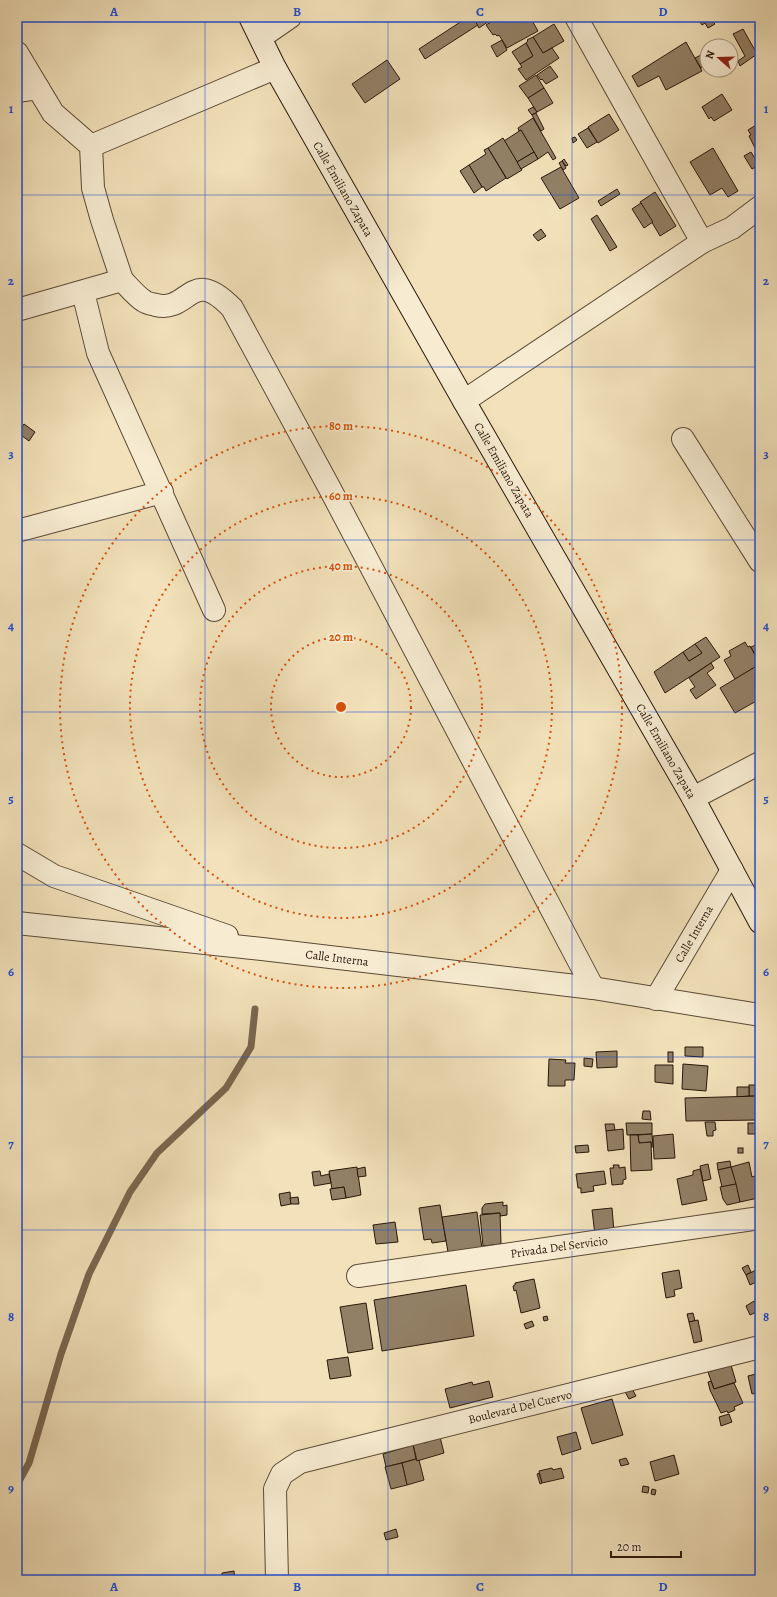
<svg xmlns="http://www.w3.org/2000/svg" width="777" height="1597" font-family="Alegreya,serif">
<rect width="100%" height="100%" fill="#f2e1ba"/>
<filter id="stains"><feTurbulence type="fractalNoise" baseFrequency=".005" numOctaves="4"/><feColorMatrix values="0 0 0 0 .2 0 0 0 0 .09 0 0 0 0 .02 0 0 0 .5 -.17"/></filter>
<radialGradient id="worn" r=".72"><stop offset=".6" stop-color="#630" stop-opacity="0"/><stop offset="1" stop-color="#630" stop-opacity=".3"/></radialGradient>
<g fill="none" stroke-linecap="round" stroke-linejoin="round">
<!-- stream -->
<path stroke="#796750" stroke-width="7" d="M17,1485L29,1463L61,1354L89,1274L130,1192L157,1153L226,1088L251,1047L255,1009"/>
</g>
<!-- building -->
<g fill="#928066" stroke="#29170a">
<path d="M468,17H473L478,25L425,59L419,49Z"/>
<path d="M473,17H495L479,28Z"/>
<path d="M499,17H519L520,19L524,17H530L538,31L507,48L499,35L497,36L495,34L493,35L486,25Z"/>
<path d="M706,17H716L717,19L713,22L715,24L708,28L705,23L702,25L700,22Z"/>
<path d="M554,24L564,41L543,53L533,37Z"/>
<path d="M743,29L757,54L740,66L738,61L745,56L733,34Z"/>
<path d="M533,37L543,53L552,48L559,58L526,80L518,69L522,67L520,64L533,56L526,43L528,41L527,40Z"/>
<path d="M502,40L507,50L497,57L491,46Z"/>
<path d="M686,42L702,71L666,90L659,76L638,87L632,76Z"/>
<path d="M526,43L533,56L520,64L512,52Z"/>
<path d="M701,55L707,66L701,68L695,58Z"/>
<path d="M387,60L400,79L365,103L352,84Z"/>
<path d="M550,66L558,77L546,84L542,79L541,80L537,75Z"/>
<path d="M536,75L544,88L528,98L519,86Z"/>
<path d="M544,88L553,103L537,112L528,98Z"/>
<path d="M722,94L732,110L714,121L711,117L709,119L702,107Z"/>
<path d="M533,107L537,112L532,115L528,110Z"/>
<path d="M536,113L544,129L541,131L532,115Z"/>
<path d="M609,114L619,130L598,143L588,127Z"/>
<path d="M533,118L556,158L553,160L548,152L538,159L521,130L519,131L518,128Z"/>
<path d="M756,125L759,132L760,131V158L749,136L751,135L748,130Z"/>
<path d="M588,128L597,142L587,148L578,134Z"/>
<path d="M521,130L534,152L517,162L504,141Z"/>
<path d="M575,137L577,140L573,143L572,138Z"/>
<path d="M503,138L522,170L507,179L488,148Z"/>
<path d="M488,148L506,178L486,191L484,187H482L469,165L486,154L484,150Z"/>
<path d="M713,148L738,191L728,197L722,188L710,195L690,162Z"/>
<path d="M534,152L538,159L521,169L517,162Z"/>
<path d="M751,152L759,165L752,169L744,156Z"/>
<path d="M564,159L568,165L566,166L562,161Z"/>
<path d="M562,161L566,168L563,170L559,163Z"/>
<path d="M469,165L482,187L474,193L460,171Z"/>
<path d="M561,167L579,198L560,209L541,178Z"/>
<path d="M617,189L620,194L601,206L598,201Z"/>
<path d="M655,192L676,226L660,236L640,202Z"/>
<path d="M641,203L653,222L644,228L632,209Z"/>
<path d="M597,215L617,247L610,251L591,219Z"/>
<path d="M541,229L546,236L538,241L533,235Z"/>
<path d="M24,424L35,432L29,441L18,433Z"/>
<path d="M706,637L720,657L665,693L654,672L683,652L689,661L702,653L695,644Z"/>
<path d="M745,642L748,647L750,646L760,664L735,679L724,660L731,656L729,651Z"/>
<path d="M695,644L702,653L689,661L683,652Z"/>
<path d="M758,644L760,648V657L757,658L751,647Z"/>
<path d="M711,663L714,668L707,673L716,685L696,699L690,690L695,687L689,678Z"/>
<path d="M760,664V699L735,713L720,688Z"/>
<path d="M685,1047H703V1057L685,1056Z"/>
<path d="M617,1051V1067L597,1068L596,1052Z"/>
<rect x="668" y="1052" width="5" height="10"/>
<path d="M584,1058L593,1059L592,1067L584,1066Z"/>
<path d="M549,1059L566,1060L565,1063H575L574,1080H565V1086H548Z"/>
<path d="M683,1064L708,1066L706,1091L682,1089Z"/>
<path d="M655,1065H673V1084L655,1082Z"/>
<rect x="749" y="1085" width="11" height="11"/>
<path d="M737,1087H749V1096L737,1097Z"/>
<path d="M760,1096V1121L759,1120L686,1121L685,1098Z"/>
<path d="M643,1111H650L651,1120L642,1119Z"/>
<path d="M705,1122H715L716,1130L713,1131V1136H707Z"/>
<path d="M626,1123H652V1134L627,1135Z"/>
<rect x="748" y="1123" width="12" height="11"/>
<path d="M605,1124H614L615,1130L606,1131Z"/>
<path d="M623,1129L624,1149L608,1151L606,1131Z"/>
<path d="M652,1134L653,1147H651V1142L639,1143L638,1135Z"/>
<path d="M673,1134L675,1158L654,1159L653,1136Z"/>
<path d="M630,1135H638L639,1143L651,1142L652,1170L631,1171Z"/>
<path d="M588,1145L589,1152L576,1153L575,1146Z"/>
<rect x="738" y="1148" width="5" height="5"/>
<path d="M730,1161L731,1167L718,1170L717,1163Z"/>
<path d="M749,1162L752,1177L755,1176L759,1193L756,1194L758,1198L740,1202L731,1167Z"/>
<path d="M708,1164L711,1179L703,1181L700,1166Z"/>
<path d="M613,1165H619V1168L625,1167L626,1179L623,1180V1184L612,1185L610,1168H614Z"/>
<path d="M357,1167L361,1195L346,1198L344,1187L332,1189L329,1171Z"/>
<path d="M365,1167L366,1176L358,1177L357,1169Z"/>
<path d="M731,1167L736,1184L722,1187L718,1170Z"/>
<path d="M700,1169L707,1200L682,1205L677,1179L693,1175V1171Z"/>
<path d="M320,1171L321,1176L329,1174L331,1183L314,1186L312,1172Z"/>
<path d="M604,1171L606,1184L593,1186L594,1191L581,1193V1188H578L576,1174Z"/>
<path d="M736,1184L740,1202L727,1205L723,1199L720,1187Z"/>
<path d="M344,1187L346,1198L332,1200L330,1189Z"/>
<path d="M290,1192L291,1204L281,1206L279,1194Z"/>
<path d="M298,1197L299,1204H291L290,1198Z"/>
<path d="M503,1202V1206L507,1205V1215L500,1216V1213L482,1214V1208L485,1204Z"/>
<path d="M440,1205L446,1241L432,1243L431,1239L424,1240L419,1208Z"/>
<path d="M612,1208L614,1232L595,1235L592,1210Z"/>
<path d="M477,1212L482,1249L448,1252L442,1217Z"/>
<path d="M500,1213L501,1244L483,1246L480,1215Z"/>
<path d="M395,1222L398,1242L376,1244L373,1225Z"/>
<path d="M748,1265L751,1272L746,1275L742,1268Z"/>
<path d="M760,1268V1280L750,1285L746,1275Z"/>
<path d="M679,1270L682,1288L674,1290L675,1296L666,1298L662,1273Z"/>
<path d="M534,1279L540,1308L521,1313L516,1290L514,1291L513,1286L515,1285V1283Z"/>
<path d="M466,1285L474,1336L382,1351L374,1300Z"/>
<path d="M754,1301L759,1311L750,1315L746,1306Z"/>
<path d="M366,1303L373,1349L348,1353L340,1307Z"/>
<path d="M693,1313L695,1321L689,1322L687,1314Z"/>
<path d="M547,1316L548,1320L544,1321L543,1317Z"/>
<path d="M698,1320L702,1341L694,1343L689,1322Z"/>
<path d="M532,1321L534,1326L526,1329L524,1324Z"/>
<path d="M348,1357L351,1376L330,1379L327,1360Z"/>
<path d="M731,1365L736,1382L714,1389L708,1372Z"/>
<path d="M760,1373V1392L752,1394L748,1376Z"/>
<path d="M489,1381L493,1397L450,1408L445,1389L472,1382L473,1385Z"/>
<path d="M711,1381L714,1389L734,1383L743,1403L734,1407L735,1410L728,1413L727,1411L721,1413L710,1390L708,1382Z"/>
<path d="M631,1387L636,1396L629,1399L624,1390Z"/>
<path d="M612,1399L623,1435L592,1444L581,1408Z"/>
<path d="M729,1414L732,1422L721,1426L719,1417Z"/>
<path d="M576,1432L581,1449L562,1455L557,1437Z"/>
<path d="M440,1437L444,1453L417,1461L413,1444L423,1441L424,1443L428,1442L427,1440Z"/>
<path d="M413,1445L416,1459L386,1467L383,1454Z"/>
<path d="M674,1455L679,1474L655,1481L650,1462Z"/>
<path d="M626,1458L629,1464L621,1466L619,1460Z"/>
<path d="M416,1459L417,1461L419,1460L424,1480L407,1485L402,1463Z"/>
<path d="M402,1463L407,1485L391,1489L385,1467Z"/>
<path d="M552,1468L553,1470L561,1468L564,1478L542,1483L539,1471Z"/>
<path d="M539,1473L542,1483L540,1484L537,1474Z"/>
<path d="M643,1486L649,1487L648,1493L642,1492Z"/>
<path d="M652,1489L656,1490L655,1495L651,1494Z"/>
<path d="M396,1529L398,1537L386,1540L384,1533Z"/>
<path d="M234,1571L235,1579L222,1580V1573Z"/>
</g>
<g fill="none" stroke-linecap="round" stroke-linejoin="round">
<defs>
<g id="minor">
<path d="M576,17L702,242"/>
<path d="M261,37L290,17"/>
<path d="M17,53L53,113L91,146L93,188L102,220L122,280"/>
<path d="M17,91L38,88"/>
<path d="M91,146L275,68"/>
<path d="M83,292L98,353L214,610"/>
<path d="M17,310L122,280C129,287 136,296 144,301C148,304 153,304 156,305C190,313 190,265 232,308L329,487L593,988"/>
<path d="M464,401L702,242L732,228L760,207"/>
<path d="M683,439L760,561"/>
<path d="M17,531L162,492"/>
<path d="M693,798L760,763"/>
<path d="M17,854L54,876L227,936"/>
<path d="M17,923L262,949L593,988L760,1015"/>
<path d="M656,999L732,870"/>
<path d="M358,1276L760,1218"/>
<path d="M277,1580L275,1489L282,1474L300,1462L760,1347"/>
</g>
<path id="secondary" d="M250,17L275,68L464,401L693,798L760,922"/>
</defs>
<!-- minor casing -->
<use href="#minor" stroke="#5b4a36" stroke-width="24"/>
<!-- secondary casing -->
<use href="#secondary" stroke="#29170a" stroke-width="24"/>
<!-- minor -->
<use href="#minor" stroke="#f7ecd2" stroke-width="22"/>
<!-- secondary -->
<use href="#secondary" stroke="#f7ecd2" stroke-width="22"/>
</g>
<!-- grid -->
<path fill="none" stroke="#1d4ed8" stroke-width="1" stroke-opacity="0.55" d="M205,17V1580M388,17V1580M572,17V1580M17,195H760M17,367H760M17,540H760M17,712H760M17,885H760M17,1057H760M17,1230H760M17,1402H760"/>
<!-- distance rings -->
<g fill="none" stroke="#d5520c" stroke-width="2" stroke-dasharray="2 4">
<circle cx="341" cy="707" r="70"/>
<circle cx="341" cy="707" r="141"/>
<circle cx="341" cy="707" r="211"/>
<circle cx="341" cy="707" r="281"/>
</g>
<g text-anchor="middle" stroke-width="3.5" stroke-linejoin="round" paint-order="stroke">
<!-- street labels -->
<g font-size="12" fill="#29170a" stroke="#f7ecd2">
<text transform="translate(343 189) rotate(60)" y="4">Calle Emiliano Zapata</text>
<text transform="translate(504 470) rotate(60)" y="4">Calle Emiliano Zapata</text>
<text transform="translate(666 751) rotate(60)" y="4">Calle Emiliano Zapata</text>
<text transform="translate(694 934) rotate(-60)" y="4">Calle Interna</text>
<text transform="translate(337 958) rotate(7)" y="4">Calle Interna</text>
<text transform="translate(559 1247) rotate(-8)" y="4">Privada Del Servicio</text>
<text transform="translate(520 1407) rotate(-14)" y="4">Boulevard Del Cuervo</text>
</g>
</g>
<circle cx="341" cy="707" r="6" fill="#d5520c" stroke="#f7ecd2" stroke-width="2"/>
<g font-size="12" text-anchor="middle" font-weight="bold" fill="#d5520c" stroke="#f7ecd2" stroke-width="3.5" stroke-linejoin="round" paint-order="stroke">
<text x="341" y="430">80 m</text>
<text x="341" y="500">60 m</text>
<text x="341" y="570">40 m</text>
<text x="341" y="641">20 m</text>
</g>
<!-- margin -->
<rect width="777" height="1597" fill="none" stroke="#f2e1ba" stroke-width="44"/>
<!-- north arrow -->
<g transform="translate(719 58) rotate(290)"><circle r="19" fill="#f7ecd2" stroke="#a59782"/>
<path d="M0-3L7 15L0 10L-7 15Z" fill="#8f2418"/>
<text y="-6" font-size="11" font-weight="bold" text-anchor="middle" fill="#29170a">N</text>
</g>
<!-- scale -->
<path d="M611 1551v6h70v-6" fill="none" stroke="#29170a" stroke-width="2"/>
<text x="617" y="1551" font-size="12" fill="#29170a" stroke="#f7ecd2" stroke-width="3" paint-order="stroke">20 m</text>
<rect x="22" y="22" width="733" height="1553" fill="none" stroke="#1d4ed8" stroke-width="1.5"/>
<g font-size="13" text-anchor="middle" font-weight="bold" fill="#1d4ed8">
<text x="114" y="16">A</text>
<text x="297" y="16">B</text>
<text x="480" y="16">C</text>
<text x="663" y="16">D</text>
<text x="11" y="113">1</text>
<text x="766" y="113">1</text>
<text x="11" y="285">2</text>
<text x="766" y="285">2</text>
<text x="11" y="458">3</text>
<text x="766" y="458">3</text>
<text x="11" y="630">4</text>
<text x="766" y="630">4</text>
<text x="11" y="803">5</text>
<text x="766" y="803">5</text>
<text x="11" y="976">6</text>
<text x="766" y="976">6</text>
<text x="11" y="1148">7</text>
<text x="766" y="1148">7</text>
<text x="11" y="1321">8</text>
<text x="766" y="1321">8</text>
<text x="11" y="1493">9</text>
<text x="766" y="1493">9</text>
<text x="114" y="1591">A</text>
<text x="297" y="1591">B</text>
<text x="480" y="1591">C</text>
<text x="663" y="1591">D</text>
</g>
<rect width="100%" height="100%" filter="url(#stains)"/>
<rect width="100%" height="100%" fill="url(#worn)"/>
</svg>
